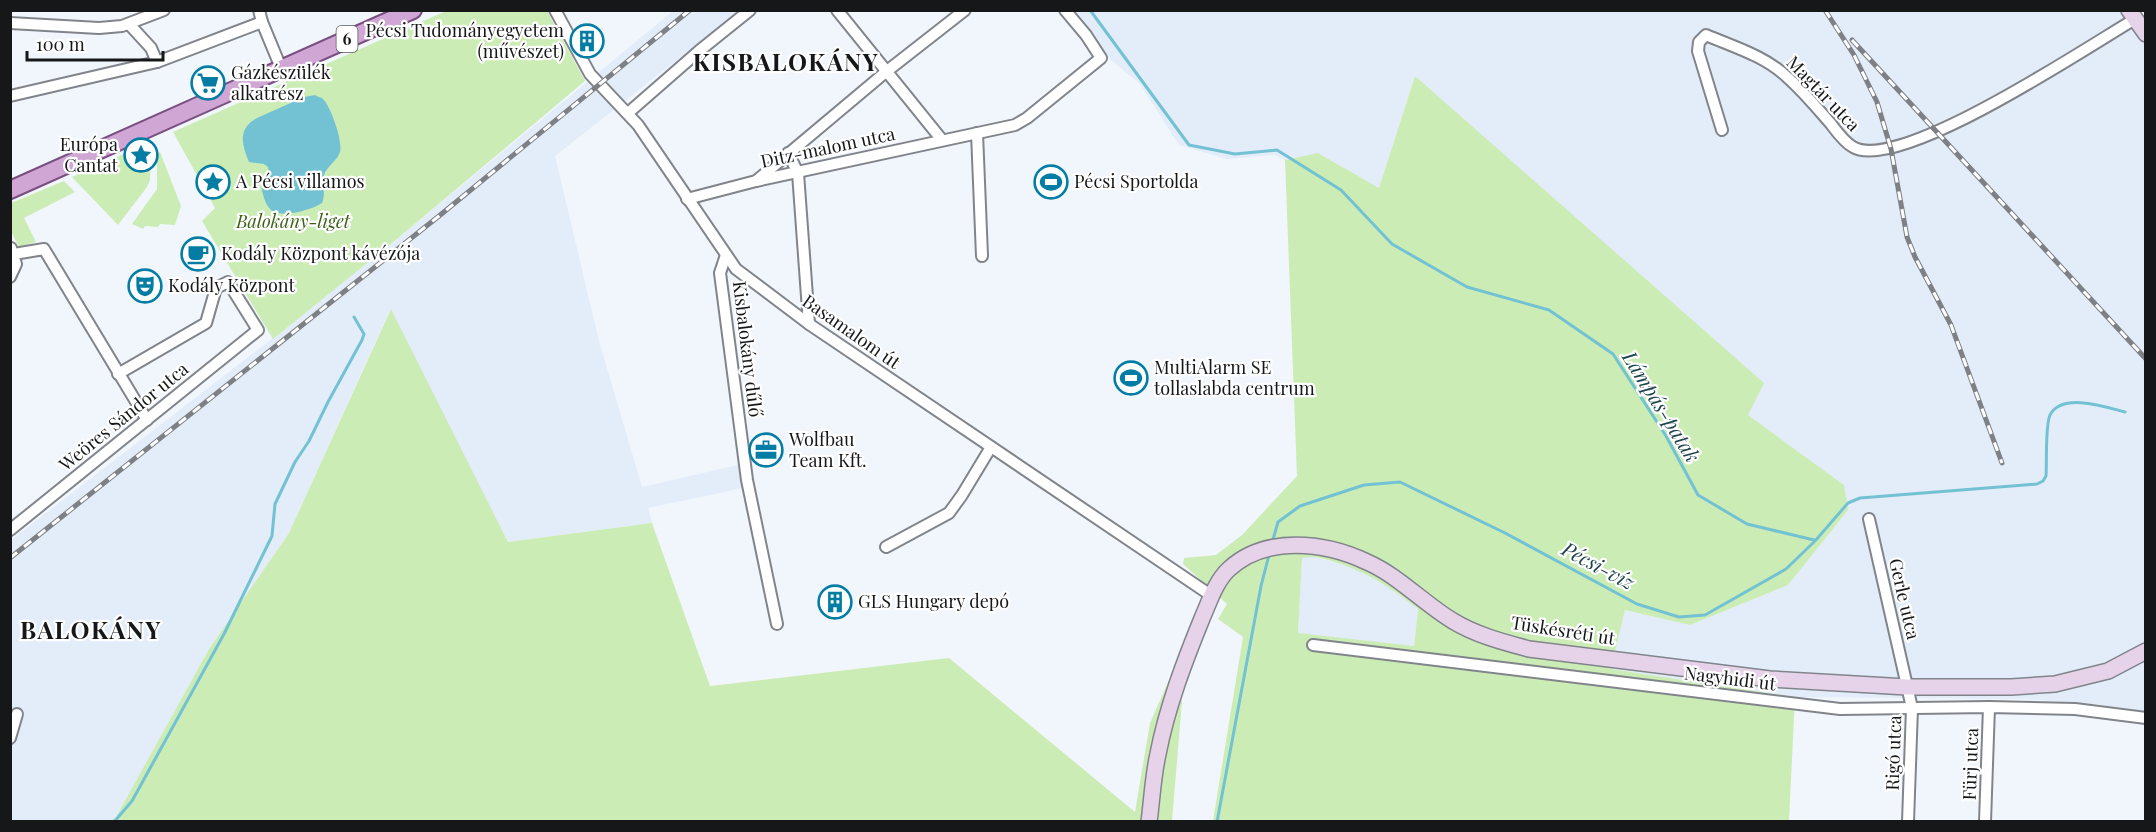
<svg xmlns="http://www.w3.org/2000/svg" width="2156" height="832" font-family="'Playfair Display',serif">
<rect width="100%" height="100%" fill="#f1f6fc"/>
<!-- built -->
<g fill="#e3ecf9">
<path d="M673,11H739L555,156L599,341L642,487L738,465L743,488L648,508L652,523L508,542L390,310L289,533L209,649L116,817L109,822H11V540L273,338L398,238Z"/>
<path d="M1070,11H2136L2146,24L2145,717L2104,705L2022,699L1795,697L1611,669L1625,610L1690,625L1788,585L1813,552L1844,485L1748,415L1415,76L1379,188L1318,153L1285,160L1274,155L1227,159L1179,145L1140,84L1106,56Z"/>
<path d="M1315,557L1352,567L1392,589L1418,609L1414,646L1298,634L1302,558Z"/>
</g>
<!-- green -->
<g fill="#ccecb5" fill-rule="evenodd">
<path d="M446,11H547L585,81L398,238L273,339L202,221L215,208L173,132Z"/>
<path d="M1415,76L1764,383L1748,415L1844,485L1848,510L1788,585L1690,625L1625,610L1611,669L1795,697L1789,821H1213L1243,637L1218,619L1227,604L1183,564L1184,558L1216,555L1242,535L1297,476L1285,160L1318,153L1379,188ZM1315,557C1355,565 1387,584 1418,609L1414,646L1298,633L1302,558Z"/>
<path d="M144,145H149L151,150L150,180L147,187L118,225L72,177Z"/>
<path d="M160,152L181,206L175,225L160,224L158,227L145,226L143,229L132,224L157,189V153Z"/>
<path d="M64,181L75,192L24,218L36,242L19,247L11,231V203Z"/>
<path d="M391,309L508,542L652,523L710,686L949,658L1135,812L1150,723L1169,680L1182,701L1172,821L109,822L116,817L209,649L289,533Z"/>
</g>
<!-- water -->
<path fill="#72c2d3" d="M315,95C317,97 321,97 323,99C331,107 343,141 340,152C337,161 327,166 324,175C322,185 326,194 322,203C311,210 286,217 274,212C265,208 261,189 261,181L269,173L268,167L264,164L249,162C242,145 237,129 257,118L304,97Z"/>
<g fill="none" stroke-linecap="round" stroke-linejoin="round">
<!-- stream -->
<g stroke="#72c2d3" stroke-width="3">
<path d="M1090,10L1189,145L1235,154L1277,150L1341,190L1392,244L1467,287L1549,310L1613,354L1666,436L1698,495L1747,524L1814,540"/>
<path d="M1272,543L1278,522L1300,506L1364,485L1400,482L1505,533L1637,604L1679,617L1705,615L1786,569L1815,541L1848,503L1860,498L2037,484L2043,481L2046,476C2047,463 2045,426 2050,415C2062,392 2106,407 2125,412"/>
<path d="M114,822L132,801L224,634L272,536L275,504L295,462L309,441L328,402L362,340L364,334L354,317"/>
<path d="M1217,822L1261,586L1269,555"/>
</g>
<defs>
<g id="street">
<path d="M259,10L262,22L281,68"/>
<path d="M555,10L590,74L638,125L736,269L809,324L1212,596"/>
<path d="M837,10L942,140"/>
<path d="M10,23L99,28L122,26L164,10"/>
<path d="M129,24L151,48L157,62"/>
<path d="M10,96L157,62L262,22"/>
<path d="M628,113L699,51L750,10"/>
<path d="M1722,130L1698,51L1699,42L1706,35C1734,47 1765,56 1787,77C1803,91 1817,108 1831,124C1837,132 1844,142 1853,147C1898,174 2089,46 2135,19"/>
<path d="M977,133L982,256"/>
<path d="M788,153L798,173L809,324"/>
<path d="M756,181L887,71L965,10"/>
<path d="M687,199L756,181L1015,125L1027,118L1101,58L1086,35L1065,10"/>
<path d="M14,254L44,249L147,420"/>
<path d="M726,255L720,273L747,480L777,624"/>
<path d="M10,277L16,264L11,248"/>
<path d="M1869,519L1912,708L1908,822"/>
<path d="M10,530L258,330L228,282L216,288L206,323L118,374"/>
<path d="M886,547L949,513L962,495L991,447"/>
<path d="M1313,645L1840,709L1989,707L2075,709L2146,718"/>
<path d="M10,738L17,714"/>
<path d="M1985,822L1989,707"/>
</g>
<g id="secondary">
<path d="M2129,10L2146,34"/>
<path d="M1149,822C1152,799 1153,776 1158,754C1167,707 1185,660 1203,616C1210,600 1216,581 1229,569C1266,535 1325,542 1367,562C1399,576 1423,603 1453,621C1476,635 1503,642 1529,649L1770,679L1907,687H2011L2055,684L2108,671L2146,651"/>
</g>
<path id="primary" d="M10,190L413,10"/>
</defs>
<!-- street casing -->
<use href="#street" stroke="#81858b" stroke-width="14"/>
<!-- secondary casing -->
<use href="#secondary" stroke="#81858b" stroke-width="18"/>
<!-- primary casing -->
<use href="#primary" stroke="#794e80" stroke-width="20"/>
<!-- street -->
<use href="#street" stroke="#fff" stroke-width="10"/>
<!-- secondary -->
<use href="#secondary" stroke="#e7d3e9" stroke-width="15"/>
<!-- primary -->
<use href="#primary" stroke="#cfa6d4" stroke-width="16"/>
<defs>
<g id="rail">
<path d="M1825,10L1854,55L1877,102L1891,149L1907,237L1915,257L1951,325L2002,463"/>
<path d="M1852,40L2146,359"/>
<path d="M10,558L439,216L690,10"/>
</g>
</defs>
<!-- rail casing -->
<use href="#rail" stroke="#7d8084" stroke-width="5"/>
<!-- rail -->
<use href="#rail" stroke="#fff" stroke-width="3" stroke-dasharray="9" stroke-linecap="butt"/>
</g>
<!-- icons -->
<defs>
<symbol id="building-ring" viewBox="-11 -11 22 22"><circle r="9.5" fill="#fff" stroke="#037da4" stroke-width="1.5"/><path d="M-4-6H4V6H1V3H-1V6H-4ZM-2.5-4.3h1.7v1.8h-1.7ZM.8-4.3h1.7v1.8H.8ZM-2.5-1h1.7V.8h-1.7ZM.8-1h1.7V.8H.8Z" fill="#037da4"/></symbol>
<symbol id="supermarket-ring" viewBox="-11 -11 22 22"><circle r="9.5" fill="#fff" stroke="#037da4" stroke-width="1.5"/><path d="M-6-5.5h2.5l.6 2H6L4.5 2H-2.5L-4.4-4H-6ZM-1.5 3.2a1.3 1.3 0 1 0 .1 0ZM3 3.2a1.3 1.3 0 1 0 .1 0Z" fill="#037da4"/></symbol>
<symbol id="sight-ring" viewBox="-11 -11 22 22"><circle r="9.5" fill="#fff" stroke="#037da4" stroke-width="1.5"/><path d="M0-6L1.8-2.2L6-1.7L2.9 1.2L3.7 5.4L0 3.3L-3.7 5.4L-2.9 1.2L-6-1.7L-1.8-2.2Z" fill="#037da4"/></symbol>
<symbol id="stadium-ring" viewBox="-11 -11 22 22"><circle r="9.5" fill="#fff" stroke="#037da4" stroke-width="1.5"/><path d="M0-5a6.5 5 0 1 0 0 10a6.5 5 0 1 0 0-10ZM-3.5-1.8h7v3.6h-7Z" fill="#037da4"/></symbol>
<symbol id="cafe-ring" viewBox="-11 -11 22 22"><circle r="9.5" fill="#fff" stroke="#037da4" stroke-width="1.5"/><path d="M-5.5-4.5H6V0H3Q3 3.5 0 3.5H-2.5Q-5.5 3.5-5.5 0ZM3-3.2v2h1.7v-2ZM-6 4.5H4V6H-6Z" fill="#037da4"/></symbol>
<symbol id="theatre-ring" viewBox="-11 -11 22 22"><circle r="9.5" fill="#fff" stroke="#037da4" stroke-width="1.5"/><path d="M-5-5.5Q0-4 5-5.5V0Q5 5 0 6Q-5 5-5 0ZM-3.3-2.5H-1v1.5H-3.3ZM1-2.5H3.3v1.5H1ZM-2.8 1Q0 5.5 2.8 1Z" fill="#037da4"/></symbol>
<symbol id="office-ring" viewBox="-11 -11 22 22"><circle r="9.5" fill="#fff" stroke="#037da4" stroke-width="1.5"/><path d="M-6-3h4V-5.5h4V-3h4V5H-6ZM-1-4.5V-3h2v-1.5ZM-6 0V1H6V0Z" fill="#037da4"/></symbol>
</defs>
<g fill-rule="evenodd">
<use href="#building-ring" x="568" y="22" width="38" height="38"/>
<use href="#supermarket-ring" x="189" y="64" width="38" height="38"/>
<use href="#sight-ring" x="122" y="136" width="38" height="38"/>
<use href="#sight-ring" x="194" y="163" width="38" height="38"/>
<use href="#stadium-ring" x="1032" y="163" width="38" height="38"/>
<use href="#cafe-ring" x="179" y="235" width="38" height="38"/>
<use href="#theatre-ring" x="126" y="267" width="38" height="38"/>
<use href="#stadium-ring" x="1112" y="359" width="38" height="38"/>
<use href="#office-ring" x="747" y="431" width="38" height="38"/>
<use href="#building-ring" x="816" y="583" width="38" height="38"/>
</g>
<g text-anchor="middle" stroke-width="4.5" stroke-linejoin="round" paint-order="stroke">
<!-- shield labels -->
<rect fill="#fff" stroke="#5c5d5e" stroke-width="1.5" x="336.5" y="26" width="21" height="26" rx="4.5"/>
<g font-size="16" font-weight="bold" fill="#161719">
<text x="347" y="45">6</text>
</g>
<!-- poi labels -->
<g font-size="18" fill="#161719" stroke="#fff" text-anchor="start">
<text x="564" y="37" text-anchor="end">Pécsi Tudományegyetem<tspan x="564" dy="21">(művészet)</tspan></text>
<text x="231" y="79">Gázkészülék<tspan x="231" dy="21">alkatrész</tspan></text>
<text x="118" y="151" text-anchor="end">Európa<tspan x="118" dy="21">Cantat</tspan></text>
<text x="236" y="188">A Pécsi villamos</text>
<text x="1074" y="188">Pécsi Sportolda</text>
<text x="221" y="260">Kodály Központ kávézója</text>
<text x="168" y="292">Kodály Központ</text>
<text x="1154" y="374">MultiAlarm SE<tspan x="1154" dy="21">tollaslabda centrum</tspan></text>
<text x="789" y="446">Wolfbau<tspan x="789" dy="21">Team Kft.</tspan></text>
<text x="858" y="608">GLS Hungary depó</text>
</g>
<!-- street labels -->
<g font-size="18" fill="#161719" stroke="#fff">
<text transform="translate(1823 94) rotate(46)" y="6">Magtár utca</text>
<text transform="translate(828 148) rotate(-12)" y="6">Ditz-malom utca</text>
<text transform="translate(851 332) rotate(35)" y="6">Basamalom út</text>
<text transform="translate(747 349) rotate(83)" y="6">Kisbalokány dűlő</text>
<text transform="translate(124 417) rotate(-39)" y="6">Weöres Sándor utca</text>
<text transform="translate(1904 599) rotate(77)" y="6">Gerle utca</text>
<text transform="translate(1563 631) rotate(9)" y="6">Tüskésréti út</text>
<text transform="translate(1730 679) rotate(7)" y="6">Nagyhidi út</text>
<text transform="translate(1894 753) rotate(-88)" y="6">Rigó utca</text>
<text transform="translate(1971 764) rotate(-88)" y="6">Fürj utca</text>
</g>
<!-- park labels -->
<g font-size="18" font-style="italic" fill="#3c6217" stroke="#fff">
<text x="293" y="228">Balokány-liget</text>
</g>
<!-- water labels -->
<g font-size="20" font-style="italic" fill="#1f444c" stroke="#fff">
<text transform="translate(1661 407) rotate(58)" y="7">Lámpás-patak</text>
<text transform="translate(1598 566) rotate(28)" y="7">Pécsi-víz</text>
</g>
<!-- district labels -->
<g font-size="24" font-weight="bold" letter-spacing="1.5" fill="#161719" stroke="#fff">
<text x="786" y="71">KISBALOKÁNY</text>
<text x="91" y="639">BALOKÁNY</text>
</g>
</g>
<!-- border -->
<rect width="2156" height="832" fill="none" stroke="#161719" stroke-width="24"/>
<!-- scale -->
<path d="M27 51v9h136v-9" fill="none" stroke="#161719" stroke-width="3"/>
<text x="36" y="51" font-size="18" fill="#161719" stroke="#ffffff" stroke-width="4.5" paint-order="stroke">100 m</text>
</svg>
